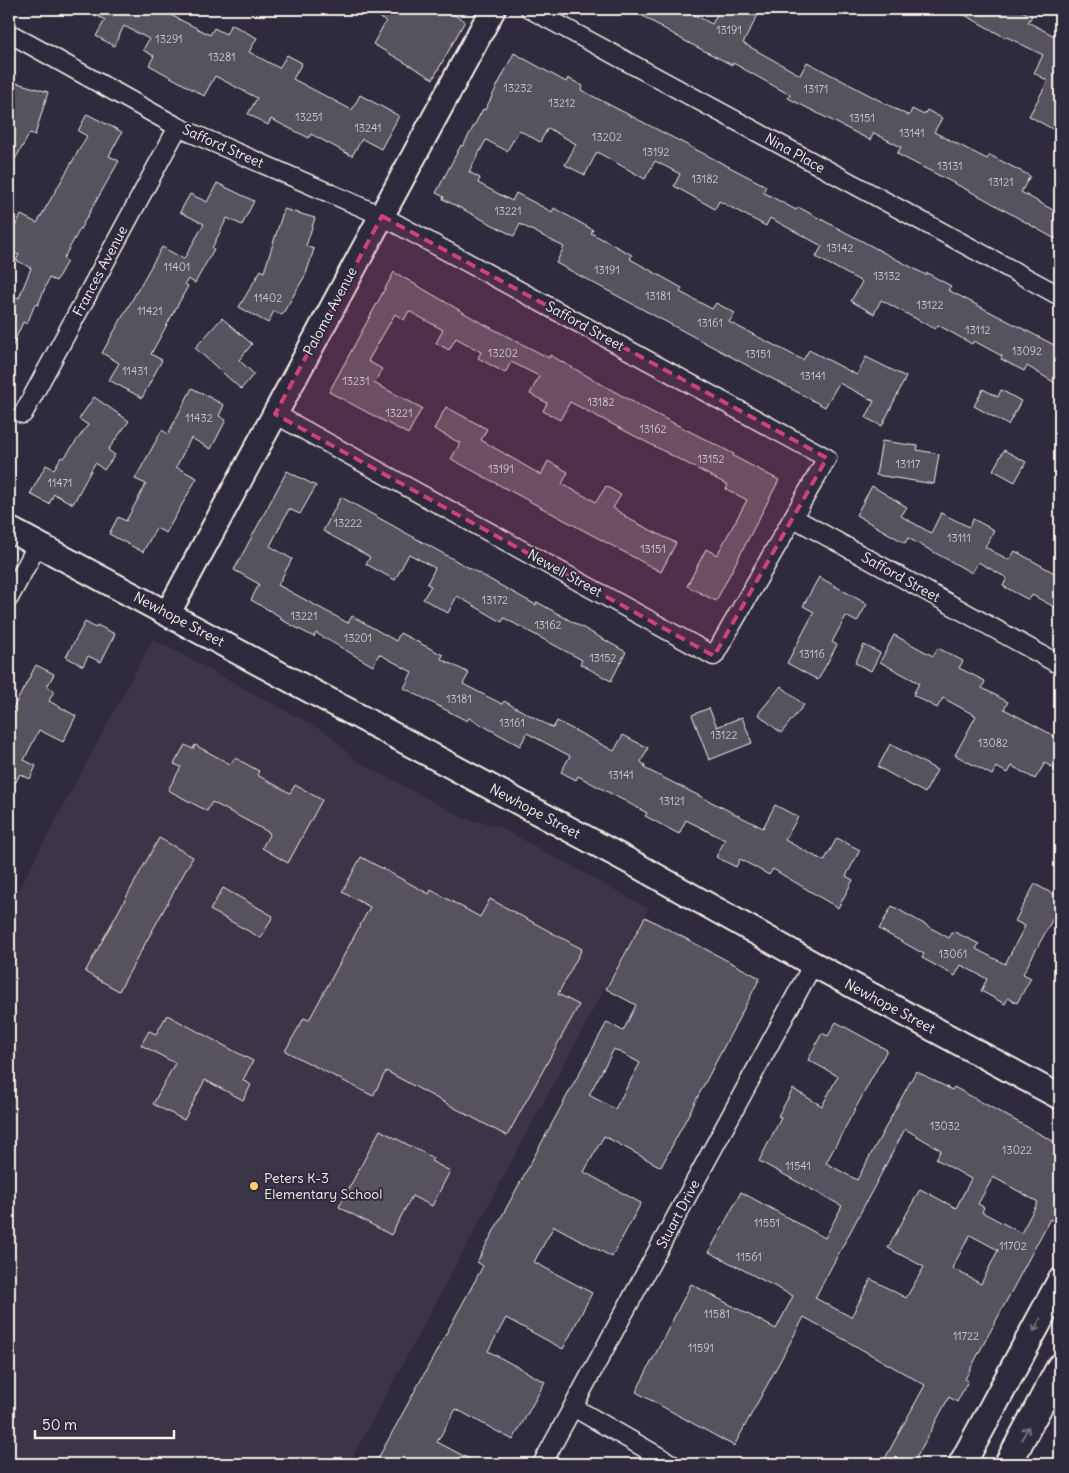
<svg xmlns="http://www.w3.org/2000/svg" width="1069" height="1473" font-family="Delius,sans-serif">
<rect width="100%" height="100%" fill="#2f2a3d"/>
<filter id="ink" filterUnits="userSpaceOnUse"><feTurbulence type="fractalNoise" baseFrequency=".02" numOctaves="2"/><feDisplacementMap in="SourceGraphic" scale="10" xChannelSelector="R" yChannelSelector="G"/><feConvolveMatrix kernelMatrix="1 2 1 2 8 2 1 2 1" color-interpolation-filters="sRGB"/></filter>
<g filter="url(#ink)">
<!-- built -->
<path fill="#3b3647" d="M153,639L329,734L355,760L466,819L498,826L648,908L349,1464H9V907Z"/>
<!-- building -->
<g fill="#56525f" stroke="#f4f1e8" fill-rule="evenodd">
<path d="M85,9H159L210,35L214,28L226,34L231,24L257,38L249,52L279,68L287,55L302,63L293,79L352,110L360,95L399,116L381,149L362,139L352,156L311,134L309,138L271,119L268,125L248,114L257,98L215,76L204,96L183,84L149,65L154,56L143,50L149,39L124,26L114,46L96,36L105,20Z"/>
<path d="M363,9H443L465,21L433,79L373,44L386,21Z"/>
<path d="M631,9H683L712,24L720,9H751L759,13L743,43L800,75L807,62L909,116L912,109L924,115L927,110L942,118L934,132L987,159L990,155L1030,176L1021,192L1060,214V230L1055,239L983,198L897,154L901,147L874,133L870,140L858,134L788,98L790,95L733,63L732,65L685,41Z"/>
<path d="M954,9H1018L1032,16L1028,22L1060,39V120L1054,130L1029,116L1048,81L1034,73L1043,55L1007,37L1006,38Z"/>
<path d="M514,53L566,82L568,78L583,86L581,90L766,186L763,192L796,210L798,207L926,275L927,273L951,286L948,290L1060,348V386L1027,366L1024,371L1001,359L1002,356L974,341L972,344L938,325L935,329L881,300L874,314L851,301L862,282L816,257L822,246L770,218L766,226L719,201L715,209L674,186L680,174L655,161L645,179L597,152L585,175L565,165L576,144L548,128L540,142L519,130L507,151L486,140L469,172L480,178L478,183L512,201L516,193L552,212L554,208L593,230L591,233L632,255L630,259L682,288L680,292L712,309L716,303L735,313L729,322L803,360L809,350L857,375L866,357L906,377L882,426L866,418L874,401L839,383L825,407L556,263L564,247L520,224L514,236L443,199L444,197L436,193L461,145L463,146L483,109L485,110Z"/>
<path d="M14,82L48,92L35,135L30,133L9,170V99Z"/>
<path d="M87,114L122,132L109,156L119,161L63,259L67,261L56,281L49,278L38,305L35,304L27,324L23,322L9,354V294L19,298L31,268L16,260L19,255L9,250V237L21,215L37,223L87,136L78,131Z"/>
<path d="M217,183L254,201L242,225L227,218L212,248L214,249L195,283L188,279L185,284L188,286L151,354L162,360L142,398L109,380L119,363L102,353L162,247L184,259L204,224L180,212L190,194L207,202Z"/>
<path d="M284,209L315,218L306,246L314,249L306,274L282,315L274,311L268,323L239,307L261,270L264,272Z"/>
<path d="M394,272L478,321L549,358L550,355L642,407L734,454L733,456L779,480L716,601L687,586L706,549L717,555L747,500L726,489L728,485L570,402L560,420L543,411L547,403L530,394L539,376L511,362L505,373L478,358L481,352L456,338L449,350L436,343L443,330L409,311L404,320L395,314L368,361L382,369L374,383L422,408L408,434L329,392Z"/>
<path d="M222,318L252,344L239,360L254,374L241,389L195,348Z"/>
<path d="M192,388L224,405L219,416L226,420L211,449L191,438L176,467L197,478L166,533L156,528L143,552L109,534L118,517L126,521L146,484L135,479L162,430L168,434Z"/>
<path d="M983,389L998,397L1001,390L1021,401L1008,425L974,406Z"/>
<path d="M94,397L129,421L108,450L115,455L104,470L95,463L73,504L54,494L49,504L30,494L46,465L54,469L61,457L64,458L88,425L79,419Z"/>
<path d="M446,407L487,429L481,440L541,475L548,461L568,472L562,484L596,502L606,486L621,495L613,508L626,516L625,517L676,543L661,572L451,459L460,443L434,429Z"/>
<path d="M882,441L918,446L917,450L939,454L934,484L876,475Z"/>
<path d="M1004,450L1026,462L1015,482L993,470Z"/>
<path d="M287,471L316,486L300,514L289,509L270,546L292,559L278,585L348,623L352,616L396,641L400,633L443,655L441,659L469,673L463,684L502,704L504,701L553,728L557,721L614,751L623,735L648,748L641,762L645,765L644,768L763,828L775,805L798,817L785,840L824,861L837,838L860,850L846,876L853,880L838,908L773,869L769,875L740,859L736,867L716,857L725,840L686,820L679,834L645,816L647,813L578,776L576,780L561,772L570,756L527,733L520,746L469,718L467,721L404,688L412,672L379,654L373,666L316,633L314,637L280,619L281,617L251,600L259,584L234,570Z"/>
<path d="M872,486L907,507L901,516L931,533L941,513L969,527L973,519L994,530L985,547L1009,560L1015,551L1060,576V610L1032,595L1029,600L1003,586L1007,578L978,562L972,573L908,538L905,543L856,515Z"/>
<path d="M341,497L536,605L537,602L626,652L611,681L580,664L582,660L504,618L502,622L457,596L448,613L423,599L431,586L427,584L435,568L409,554L395,580L366,564L370,557L323,531Z"/>
<path d="M819,577L867,604L857,622L846,616L832,642L837,645L818,680L787,663L814,612L803,606Z"/>
<path d="M85,622L96,628L97,625L115,634L101,662L88,656L83,666L66,657Z"/>
<path d="M894,635L933,656L938,648L963,661L959,668L985,681L982,688L1008,702L1004,709L1060,739V772L1045,763L1035,779L1012,766L1008,773L996,767L992,775L955,755L976,716L943,698L937,708L913,695L919,683L880,662Z"/>
<path d="M864,645L880,653L871,671L855,663Z"/>
<path d="M36,665L54,674L47,687L54,691L49,701L76,716L63,742L39,730L24,760L36,766L30,779L20,774L9,795V716Z"/>
<path d="M781,686L804,705L781,733L758,714Z"/>
<path d="M709,708L717,727L742,717L752,743L709,760L692,715Z"/>
<path d="M890,744L937,770L925,793L878,767Z"/>
<path d="M185,745L193,749L195,745L230,764L235,758L259,771L257,775L290,793L295,785L322,800L288,863L262,848L270,833L212,802L207,811L168,790L181,767L174,764Z"/>
<path d="M159,838L193,857L119,991L85,972Z"/>
<path d="M361,857L429,894L431,890L480,917L490,899L582,949L558,994L579,1005L507,1136L386,1071L373,1096L285,1051L304,1018L309,1020L370,907L342,892Z"/>
<path d="M1035,884L1060,898V905L1023,974L1031,978L1017,1003L1008,998L1005,1004L981,991L987,979L961,965L955,976L922,958L924,954L879,929L892,906L949,938L953,931L979,944L976,949L1005,964L1025,926L1015,921Z"/>
<path d="M223,888L273,916L261,938L210,910Z"/>
<path d="M645,917L760,978L661,1167L604,1136L584,1172L641,1203L612,1257L554,1226L534,1262L592,1293L563,1349L506,1318L499,1331L488,1351L545,1382L513,1440L456,1409L437,1442L479,1464H375L483,1266L477,1262L607,1022L623,1031L636,1005L606,989ZM614,1049L640,1063L615,1109L589,1095Z"/>
<path d="M167,1015L253,1061L243,1080L251,1085L243,1100L205,1080L184,1120L153,1104L175,1063L141,1045L149,1031L156,1034Z"/>
<path d="M836,1022L887,1050L826,1163L857,1180L916,1071L952,1090L954,1087L1060,1145V1225L1050,1219L965,1379L968,1381L957,1402L949,1397L913,1464H882L925,1385L804,1317L734,1446L636,1392L691,1284L776,1329L793,1296L709,1252L741,1192L825,1238L842,1206L759,1161L781,1118L778,1116L793,1089L822,1106L838,1076L808,1060L822,1033L828,1036ZM905,1129L941,1150L936,1159L971,1179L956,1208L920,1189L888,1248L924,1267L906,1298L871,1279L851,1317L815,1298ZM993,1177L1038,1202L1021,1233L982,1212L984,1207L978,1204ZM970,1235L998,1250L981,1284L952,1268Z"/>
<path d="M380,1130L433,1158L431,1161L450,1171L432,1206L412,1196L391,1235L339,1207Z"/>
</g>
<g fill="none" stroke-linecap="round" stroke-linejoin="round">
<defs>
<g id="street">
<path d="M530,9L1060,296"/>
<path d="M9,33L178,127L382,216L827,458L714,656L275,414"/>
<path d="M23,414L178,127"/>
<path d="M794,518L1060,665"/>
<path d="M9,598L38,544"/>
<path d="M573,1407L672,1464"/>
<path d="M542,1464L813,964"/>
</g>
<g id="secondary">
<path d="M9,529L638,866L813,964L1060,1097"/>
<path d="M168,613L493,9"/>
</g>
<g id="primary">
<path d="M962,1464L1060,1282"/>
<path d="M1008,1464L1060,1367"/>
</g>
</defs>
<!-- street casing -->
<use href="#street" stroke="#f4f1e8" stroke-width="21"/>
<!-- secondary casing -->
<use href="#secondary" stroke="#f4f1e8" stroke-width="28"/>
<!-- primary casing -->
<use href="#primary" stroke="#f4f1e8" stroke-width="30"/>
<!-- street -->
<use href="#street" stroke="#2f2a3d" stroke-width="18"/>
<!-- secondary -->
<use href="#secondary" stroke="#2f2a3d" stroke-width="24"/>
<!-- primary -->
<use href="#primary" stroke="#2f2a3d" stroke-width="26"/>
</g>
<!-- one-way arrows -->
<defs><path id="oneway-shaft" d="M-6 0H5M1.5-3L5.5 0L1.5 3" fill="none" stroke-width="1.6" stroke-linecap="round" stroke-linejoin="round" transform="scale(1.25)"/></defs>
<g stroke="#747079">
<use href="#oneway-shaft" transform="translate(1037 1325) rotate(118)"/>
<use href="#oneway-shaft" transform="translate(1025 1433) rotate(-62)"/>
</g>
</g>
<!-- marked area -->
<path fill="#cc4377" fill-opacity="0.2" stroke="#cc4377" stroke-width="4" stroke-dasharray="10 6" stroke-linejoin="round" d="M382,216L827,458L714,656L275,414Z"/>
<!-- markers -->
<circle fill="#ffd166" stroke="#2f2a3d" stroke-width="2" cx="254" cy="1186" r="5"/>
<g text-anchor="middle" stroke-width="4" stroke-linejoin="round" paint-order="stroke">
<!-- number labels -->
<g font-size="11" fill="#ccc9c6">
<text x="729" y="34">13191</text>
<text x="169" y="43">13291</text>
<text x="222" y="61">13281</text>
<text x="518" y="92">13232</text>
<text x="816" y="93">13171</text>
<text x="562" y="107">13212</text>
<text x="309" y="121">13251</text>
<text x="862" y="122">13151</text>
<text x="368" y="132">13241</text>
<text x="912" y="137">13141</text>
<text x="607" y="141">13202</text>
<text x="656" y="156">13192</text>
<text x="950" y="170">13131</text>
<text x="705" y="183">13182</text>
<text x="1001" y="186">13121</text>
<text x="508" y="215">13221</text>
<text x="840" y="252">13142</text>
<text x="177" y="271">11401</text>
<text x="607" y="274">13191</text>
<text x="887" y="280">13132</text>
<text x="658" y="300">13181</text>
<text x="268" y="302">11402</text>
<text x="930" y="309">13122</text>
<text x="150" y="315">11421</text>
<text x="710" y="327">13161</text>
<text x="978" y="334">13112</text>
<text x="1027" y="355">13092</text>
<text x="503" y="357">13202</text>
<text x="758" y="358">13151</text>
<text x="135" y="375">11431</text>
<text x="813" y="380">13141</text>
<text x="356" y="385">13231</text>
<text x="601" y="406">13182</text>
<text x="399" y="417">13221</text>
<text x="199" y="422">11432</text>
<text x="653" y="433">13162</text>
<text x="711" y="463">13152</text>
<text x="908" y="468">13117</text>
<text x="501" y="473">13191</text>
<text x="60" y="487">11471</text>
<text x="348" y="527">13222</text>
<text x="959" y="542">13111</text>
<text x="653" y="553">13151</text>
<text x="495" y="604">13172</text>
<text x="304" y="620">13221</text>
<text x="548" y="629">13162</text>
<text x="358" y="642">13201</text>
<text x="812" y="658">13116</text>
<text x="603" y="662">13152</text>
<text x="459" y="703">13181</text>
<text x="512" y="727">13161</text>
<text x="724" y="739">13122</text>
<text x="993" y="747">13082</text>
<text x="621" y="779">13141</text>
<text x="672" y="805">13121</text>
<text x="953" y="958">13061</text>
<text x="945" y="1130">13032</text>
<text x="1017" y="1154">13022</text>
<text x="798" y="1170">11541</text>
<text x="767" y="1227">11551</text>
<text x="1013" y="1250">11702</text>
<text x="749" y="1261">11561</text>
<text x="717" y="1318">11581</text>
<text x="966" y="1340">11722</text>
<text x="701" y="1352">11591</text>
</g>
<!-- street labels -->
<g font-size="14" fill="#f4f1e8" stroke="#2f2a3d">
<text transform="translate(223 146) rotate(24)" y="5">Safford Street</text>
<text transform="translate(795 153) rotate(29)" y="5">Nina Place</text>
<text transform="translate(100 271) rotate(-62)" y="5">Frances Avenue</text>
<text transform="translate(330 311) rotate(-62)" y="5">Paloma Avenue</text>
<text transform="translate(585 326) rotate(29)" y="5">Safford Street</text>
<text transform="translate(565 573) rotate(29)" y="5">Newell Street</text>
<text transform="translate(901 577) rotate(29)" y="5">Safford Street</text>
<text transform="translate(179 619) rotate(28)" y="5">Newhope Street</text>
<text transform="translate(535 811) rotate(28)" y="5">Newhope Street</text>
<text transform="translate(890 1006) rotate(28)" y="5">Newhope Street</text>
<text transform="translate(678 1214) rotate(-62)" y="5">Stuart Drive</text>
</g>
<!-- poi labels -->
<g font-size="14" fill="#f4f1e8" stroke="#2f2a3d" text-anchor="start">
<text x="264" y="1183">Peters K-3<tspan x="264" dy="16">Elementary School</tspan></text>
</g>
</g>
<!-- margin -->
<rect width="1069" height="1473" fill="none" stroke="#2f2a3d" stroke-width="30"/>
<rect x="15" y="15" width="1039" height="1443" fill="none" stroke="#f4f1e8" stroke-width="2" filter="url(#ink)"/>
<!-- scale -->
<path d="M35 1430v8h139v-8" fill="none" stroke="#f4f1e8" stroke-width="2.5"/>
<text x="42" y="1430" font-size="15" fill="#f4f1e8" stroke="#2f2a3d" stroke-width="4" paint-order="stroke">50 m</text>
</svg>
